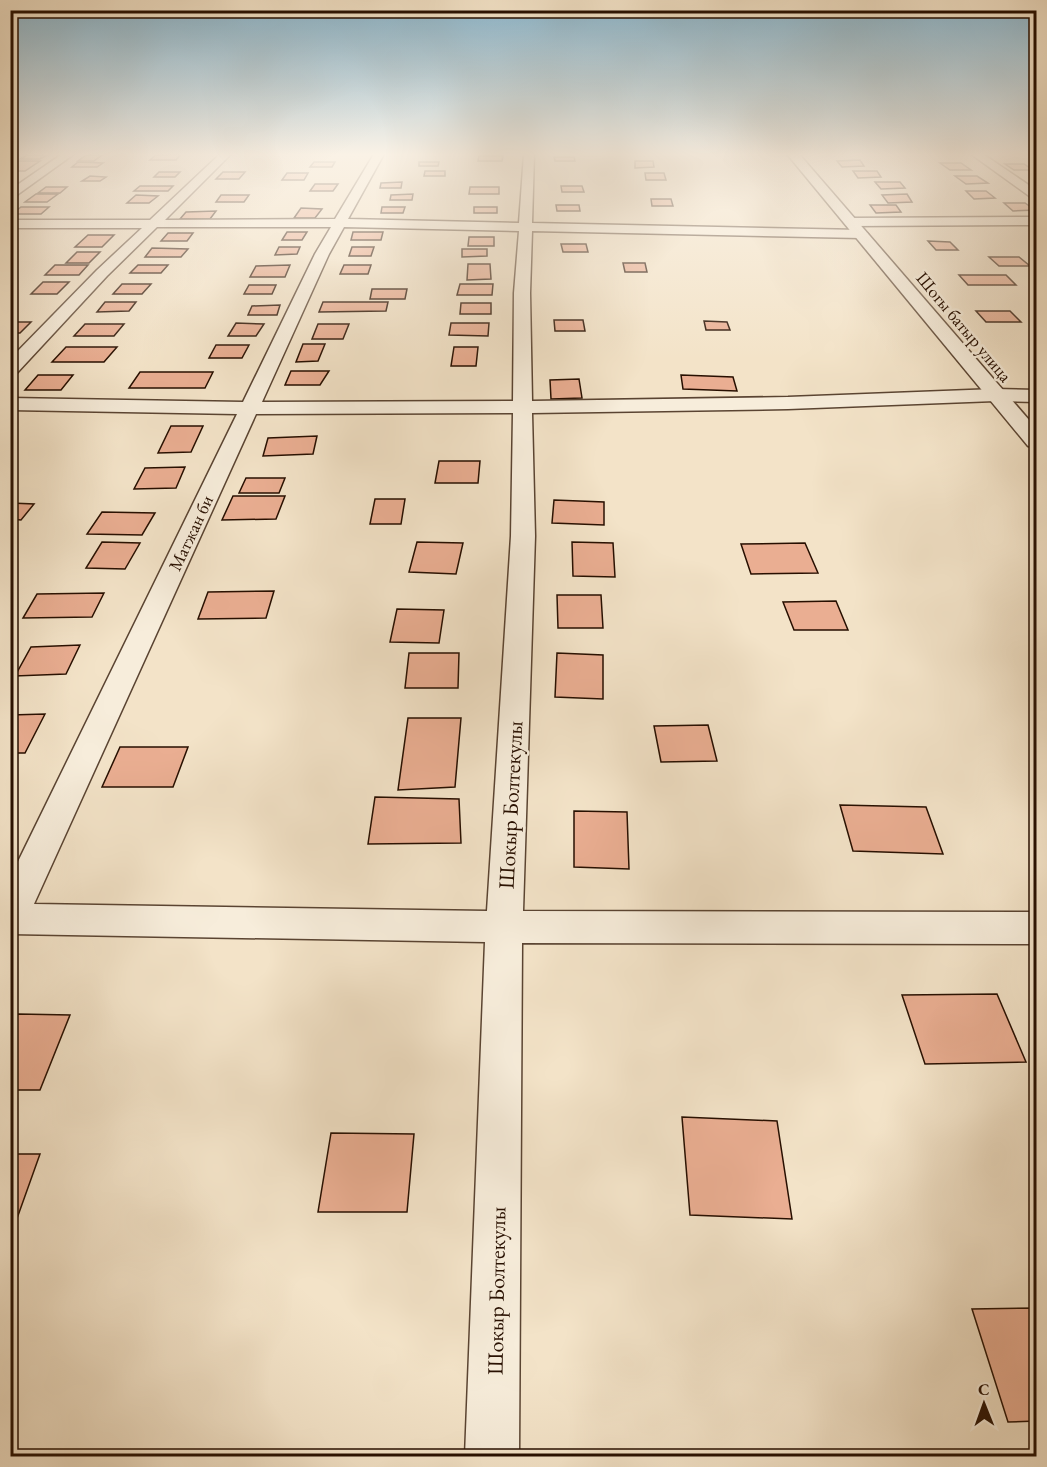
<svg xmlns="http://www.w3.org/2000/svg" width="1047" height="1467" font-family="'EB Garamond',serif">
<rect width="100%" height="100%" fill="#f3e3c8"/>
<filter id="stains"><feTurbulence type="fractalNoise" baseFrequency=".00333" numOctaves="4"/><feColorMatrix values="0 0 0 0 .2 0 0 0 0 .09 0 0 0 0 .02 0 0 0 .5 -.17"/></filter>
<radialGradient id="worn" r=".72"><stop offset=".6" stop-color="#630" stop-opacity="0"/><stop offset="1" stop-color="#630" stop-opacity=".3"/></radialGradient>
<!-- building -->
<g fill="#eaae92" stroke="#270f00" stroke-width="1.5">
<path d="M181,154L176,160H150L156,155Z"/>
<path d="M27,155H47L40,159H20Z"/>
<path d="M86,155H102L94,161H78Z"/>
<path d="M479,156H503L502,161H478Z"/>
<path d="M554,157H574L575,161H555Z"/>
<path d="M860,160L864,166L842,167L837,161Z"/>
<path d="M16,161H40L25,171H10V164Z"/>
<path d="M635,161H653L654,167L635,168Z"/>
<path d="M78,162L103,163L97,167H72Z"/>
<path d="M314,162H335L332,167H310Z"/>
<path d="M419,162H439L438,166H419Z"/>
<path d="M940,163H961L971,170H950Z"/>
<path d="M1005,164H1024L1033,170H1014Z"/>
<path d="M425,171H445V176H424Z"/>
<path d="M853,171H877L881,177L858,178Z"/>
<path d="M159,172H180L175,177H154Z"/>
<path d="M223,172H245L239,179H216Z"/>
<path d="M287,173H308L304,180H282Z"/>
<path d="M645,173H664L666,180H646Z"/>
<path d="M90,176L106,177L100,181H82Z"/>
<path d="M955,176H977L988,183L966,184Z"/>
<path d="M402,182L401,188H380L381,183Z"/>
<path d="M875,182H900L905,188L881,189Z"/>
<path d="M315,184H338L333,191H310Z"/>
<path d="M140,186H173L168,191H134Z"/>
<path d="M561,186H582L584,192H562Z"/>
<path d="M46,187H67L60,193H38Z"/>
<path d="M470,187H499V194H469Z"/>
<path d="M966,191H986L995,198L974,199Z"/>
<path d="M36,194H58L47,202H25Z"/>
<path d="M413,194L412,200H390L391,195Z"/>
<path d="M907,194L912,202L888,203L882,195Z"/>
<path d="M136,195L158,196L149,203H127Z"/>
<path d="M221,195H249L244,202H216Z"/>
<path d="M651,199H671L673,206H652Z"/>
<path d="M1004,203H1025L1035,210L1013,211Z"/>
<path d="M556,205H579L580,211H557Z"/>
<path d="M870,205H896L901,212L876,213Z"/>
<path d="M21,207H49L41,214H12Z"/>
<path d="M382,207H405L403,213H381Z"/>
<rect x="474" y="207" width="23" height="6"/>
<path d="M301,208L322,209L315,218H294Z"/>
<path d="M216,211L210,219H180L186,212Z"/>
<path d="M287,232H307L302,240H282Z"/>
<path d="M353,232H383L381,240H351Z"/>
<path d="M168,233H193L187,241H161Z"/>
<path d="M88,235H114L102,247H75Z"/>
<path d="M469,237H494V246H468Z"/>
<path d="M928,241L950,242L958,250H936Z"/>
<path d="M561,244H586L588,252H563Z"/>
<path d="M279,247H300L297,254L275,255Z"/>
<path d="M352,247H374L371,256H349Z"/>
<path d="M152,248L188,249L181,257H145Z"/>
<path d="M462,249H487V256L462,257Z"/>
<path d="M77,252H100L89,263H66Z"/>
<path d="M989,257H1019L1030,266H999Z"/>
<path d="M623,263H645L647,272H625Z"/>
<path d="M468,264H490L491,279L467,280Z"/>
<path d="M55,265H88L79,275H45Z"/>
<path d="M138,265H168L161,273H130Z"/>
<path d="M290,265L285,277H250L256,266Z"/>
<path d="M344,265H371L368,274H340Z"/>
<path d="M959,275H1006L1016,285H968Z"/>
<path d="M43,282H69L57,294H31Z"/>
<path d="M122,284H151L142,294H113Z"/>
<path d="M460,284H493L492,295H457Z"/>
<path d="M249,285H276L272,294H244Z"/>
<path d="M372,289H407L405,299H370Z"/>
<path d="M105,302H136L129,311L97,312Z"/>
<path d="M323,302H388L386,311L319,312Z"/>
<path d="M461,303H491V314H460Z"/>
<path d="M280,305L277,315H248L252,306Z"/>
<path d="M976,311H1010L1021,322H986Z"/>
<path d="M554,320H583L585,331H555Z"/>
<path d="M704,321L727,322L730,330H706Z"/>
<path d="M10,322H31L20,333H10Z"/>
<path d="M236,323L264,324L256,336H228Z"/>
<path d="M451,323H489L488,336L449,335Z"/>
<path d="M85,324H124L114,336H74Z"/>
<path d="M318,324H349L343,339H312Z"/>
<path d="M303,344H325L318,361L296,362Z"/>
<path d="M216,345H249L242,358H209Z"/>
<path d="M66,347H117L104,362H52Z"/>
<path d="M454,347H478L476,366H451Z"/>
<path d="M291,371H329L320,385H285Z"/>
<path d="M140,372H213L205,388H129Z"/>
<path d="M38,375H73L61,390H25Z"/>
<path d="M681,375L733,377L737,391L683,389Z"/>
<path d="M579,379L582,398L551,399L550,380Z"/>
<path d="M171,426H203L191,452L158,453Z"/>
<path d="M317,436L313,454L263,456L268,438Z"/>
<path d="M439,461H480L478,483H435Z"/>
<path d="M185,467L176,488L134,489L145,468Z"/>
<path d="M246,478H285L279,493H239Z"/>
<path d="M233,496H285L276,519L222,520Z"/>
<path d="M375,499H405L401,524H370Z"/>
<path d="M554,500L604,502V525L552,523Z"/>
<path d="M10,503L34,504L21,520L10,519Z"/>
<path d="M102,512L155,513L142,535L87,534Z"/>
<path d="M102,542L140,543L125,569L86,568Z"/>
<path d="M417,542L463,543L456,574L409,572Z"/>
<path d="M572,542L613,543L615,577L573,576Z"/>
<path d="M805,543L818,573L751,574L741,544Z"/>
<path d="M274,591L266,618L198,619L208,592Z"/>
<path d="M104,593L92,617L23,618L37,594Z"/>
<path d="M557,595H601L603,628H558Z"/>
<path d="M836,601L848,630H794L783,602Z"/>
<path d="M397,609L444,610L439,643L390,642Z"/>
<path d="M80,645L66,674L15,676L31,647Z"/>
<path d="M409,653H459L458,688H405Z"/>
<path d="M557,653L603,655V699L555,697Z"/>
<path d="M45,714L25,753H10V715Z"/>
<path d="M408,718H461L455,787L398,790Z"/>
<path d="M708,725L717,761L661,762L654,726Z"/>
<path d="M120,747H188L173,787H102Z"/>
<path d="M375,797L459,799L461,843L368,844Z"/>
<path d="M840,805L926,807L943,854L853,851Z"/>
<path d="M574,811L627,812L629,869L574,867Z"/>
<path d="M997,994L1026,1062L925,1064L902,995Z"/>
<path d="M18,1014L70,1015L40,1090H10V1032Z"/>
<path d="M682,1117L777,1121L792,1219L690,1215Z"/>
<path d="M331,1133L414,1134L407,1212H318Z"/>
<path d="M10,1154H40L10,1238Z"/>
<path d="M1036,1308V1421L1008,1422L972,1309Z"/>
</g>
<g fill="none" stroke-linecap="round" stroke-linejoin="round">
<defs>
<g id="minor">
<path d="M62,154H74L10,200V190Z"/>
<path d="M220,154H231L165,220L335,219L374,154H384L348,219L519,223L524,154H534L532,223L861,230L868,234L861,238L532,231L530,293L532,401L788,397L995,389L1036,390V402L995,401L788,409L532,413L535,536L523,911L1036,912V944L522,943L519,1456H465L485,942L10,934V878L237,414L10,410V398L243,402L315,254L331,227H157L107,276L16,374L10,375V359L97,270L142,228H10V220H150ZM344,227L519,231L514,293L513,401L262,402L329,254ZM513,413L511,536L487,911L34,904L256,414Z"/>
<path d="M971,154H983L1036,190V198H1032Z"/>
<path d="M1036,217V225L851,226L845,222L851,218Z"/>
</g>
<path id="tertiary" d="M787,154H799L1036,428V448L1028,446Z"/>
</defs>
<!-- minor casing -->
<use href="#minor" stroke="#5a4432" stroke-width="3"/>
<!-- tertiary casing -->
<use href="#tertiary" stroke="#5a4432" stroke-width="3"/>
<!-- minor -->
<use href="#minor" fill="#f7eddb" fill-rule="evenodd"/>
<!-- tertiary -->
<use href="#tertiary" fill="#f7eddb" fill-rule="evenodd"/>
</g>
<!-- sky -->
<linearGradient id="sky" x2="0" y2="1"><stop stop-color="#8ab8d1"/><stop offset="0.43" stop-color="#faf2e6"/><stop offset="1" stop-color="#faf2e6" stop-opacity="0"/></linearGradient>
<rect width="1047" height="359" fill="url(#sky)"/>
<g text-anchor="middle" stroke-width="5" stroke-linejoin="round" paint-order="stroke">
<!-- far-street labels -->
<g font-size="18" fill="#270f00" stroke="#f7eddb">
<text transform="translate(964 327) rotate(50)" y="6">Шогы батыр улица</text>
<text transform="translate(191 533) rotate(-65)" y="6">Матжан би</text>
</g>
<!-- street labels -->
<g font-size="22" fill="#270f00" stroke="#f7eddb">
<text transform="translate(510 805) rotate(-87)" y="8">Шокыр Болтекулы</text>
<text transform="translate(496 1291) rotate(-89)" y="8">Шокыр Болтекулы</text>
</g>
</g>
<!-- margin -->
<rect width="1047" height="1467" fill="none" stroke="#f3e3c8" stroke-width="36"/>
<rect x="12" y="12" width="1023" height="1443" fill="none" stroke="#270f00" stroke-width="3"/>
<rect x="18" y="18" width="1011" height="1431" fill="none" stroke="#270f00" stroke-width="1.5"/>
<!-- north arrow -->
<g transform="translate(984 1404) rotate(359)" stroke="#f7eddb" stroke-width="4.5" paint-order="stroke">
<path d="M0-4.5L10 22L0 15L-10 22Z" fill="#270f00"/>
<text y="-9" font-size="16" font-weight="bold" text-anchor="middle" fill="#270f00">С</text>
</g>
<rect width="100%" height="100%" filter="url(#stains)"/>
<rect width="100%" height="100%" fill="url(#worn)"/>
</svg>
